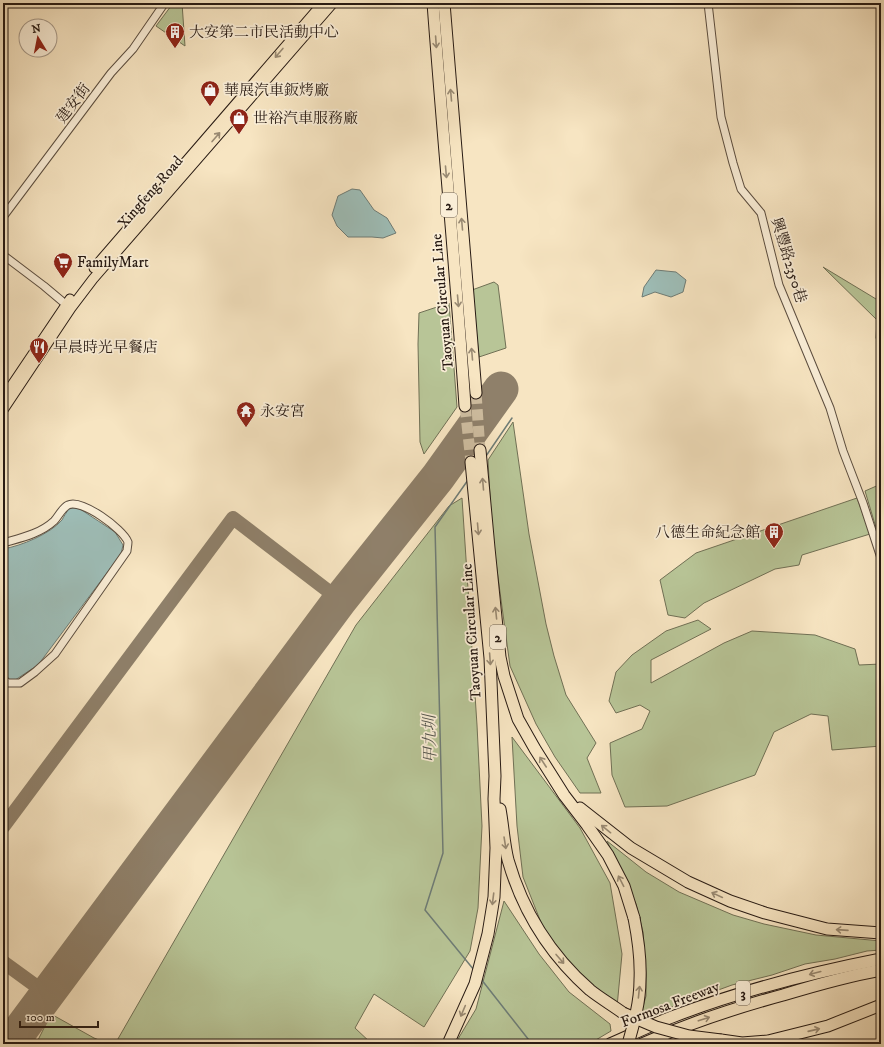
<svg xmlns="http://www.w3.org/2000/svg" width="884" height="1047" font-family="'IM FELL DW Pica','Noto Serif TC',serif">
<rect width="100%" height="100%" fill="#f7e5c2"/>
<filter id="stains"><feTurbulence type="fractalNoise" baseFrequency=".005" numOctaves="4"/><feColorMatrix values="0 0 0 0 .2 0 0 0 0 .09 0 0 0 0 .02 0 0 0 .5 -.17"/></filter>
<radialGradient id="worn" r=".72"><stop offset=".6" stop-color="#630" stop-opacity="0"/><stop offset="1" stop-color="#630" stop-opacity=".3"/></radialGradient>
<!-- green -->
<g fill="#b8c597" stroke="#707055">
<path d="M171,3H182L185,46L156,26L171,6Z"/>
<path d="M823,267L881,302V347L876,338L877,320Z"/>
<path d="M494,282L498,285L506,348L479,357L472,290Z"/>
<path d="M449,303L457,407L424,454L420,442L418,344L419,313Z"/>
<path d="M513,422L529,534L546,624L554,656L566,695L596,743L587,758L601,793H580L555,757L536,724L510,666L492,533L488,460Z"/>
<path d="M881,484V537L877,531L865,491Z"/>
<path d="M462,498L477,725L482,826L478,908L470,951L424,1027L374,994L355,1028L372,1044H115L356,625L449,506Z"/>
<path d="M857,498L870,534L802,555L799,565L775,569L704,603L685,618L668,615L660,580L696,553Z"/>
<path d="M698,620L711,629L651,660V683L724,643L752,631L815,635L855,649L859,665L881,664V746L832,750L828,716L811,714L774,732L755,775L667,806L625,807L612,775L610,743L642,729L650,711L640,705L616,713L609,701L616,672L632,655L666,631Z"/>
<path d="M512,737L580,828L610,883L622,954L617,1007L588,988L544,930L523,877L517,826Z"/>
<path d="M607,841L646,872L679,892L733,915L764,924L816,935L881,941V950L867,951L835,959L805,964L772,975L732,985L647,1016L641,1014L646,996V975L643,932L636,904Z"/>
<path d="M504,901L539,954L569,992L610,1024L611,1031L589,1044H455L476,1009Z"/>
<path d="M51,1014L94,1038L109,1044H36Z"/>
</g>
<!-- water -->
<g fill="#9ebeb8" stroke="#6e7c76">
<path d="M352,189L360,190L374,210L387,218L396,233L383,238L372,237H348L337,226L332,215L338,196Z"/>
<path d="M656,270L676,272L686,280L683,292L671,297L655,292L642,297L644,287Z"/>
<path d="M77,507L115,532L123,545L121,554L38,665L12,682L3,673V549C21,546 50,534 62,520C64,516 66,513 69,509Z"/>
</g>
<g fill="none" stroke-linecap="round" stroke-linejoin="round">
<!-- stream -->
<g stroke="#6e7c76" stroke-width="1.5">
<path d="M486,456L512,418"/>
<path d="M468,480L435,527L443,853L425,910L474,970"/>
<path d="M481,979L532,1044"/>
</g>
<!-- taxiway -->
<g stroke="#8f806a" stroke-width="14">
<path d="M3,827L233,518L340,600"/>
<path d="M3,962L47,994"/>
</g>
<!-- runway -->
<path stroke="#8f806a" stroke-width="35" d="M10,1044L340,600L438,477L501,389"/>
<!-- highway-tunnel -->
<g stroke="#cdbc9f" stroke-width="11" stroke-dasharray="11 5.5" stroke-linecap="butt">
<path d="M476,393L480,450"/>
<path d="M465,406L471,462"/>
</g>
<defs>
<g id="minor">
<path d="M708,3L721,117L733,163L741,189L761,213L779,285L830,408L843,451L863,503L881,558"/>
<path d="M3,217L111,73L133,49L164,4"/>
<path d="M3,255L44,286L69,307"/>
<path d="M3,543C20,538 40,534 54,521C58,517 62,508 68,505C81,498 123,529 128,542C128,545 127,549 127,551L55,654L35,672L20,683H8L3,679"/>
</g>
<g id="major">
<path d="M94,268L323,3"/>
<path d="M8,391L70,299"/>
<path d="M3,410L71,308L93,279L333,3"/>
</g>
<g id="highway">
<path d="M433,3C443,138 456,272 465,406"/>
<path d="M444,3L476,393"/>
<path d="M480,450L489,548L500,657L504,676L518,719L535,749L564,795L587,825L608,855L624,886L634,918"/>
<path d="M580,808L631,848L688,882L730,901L765,913L827,929L881,933"/>
<path d="M500,809C503,825 504,844 508,860C523,912 549,954 590,990C600,998 612,1005 623,1013"/>
<path d="M721,1040L742,1043L768,1041L828,1026L881,1005"/>
<path d="M448,1044L475,984L488,934L494,897L496,848L494,799L495,776L490,658L471,462"/>
<path d="M610,1044C631,1035 651,1025 672,1017C739,991 810,973 881,959"/>
<path d="M642,1044C687,1024 735,1008 783,995C816,985 848,976 881,970"/>
</g>
</defs>
<!-- minor casing -->
<use href="#minor" stroke="#5b4d3f" stroke-width="9"/>
<!-- major casing -->
<use href="#major" stroke="#271a13" stroke-width="11"/>
<!-- highway casing -->
<use href="#highway" stroke="#271a13" stroke-width="13"/>
<!-- minor -->
<use href="#minor" stroke="#faeed7" stroke-width="7"/>
<!-- major -->
<use href="#major" stroke="#f7e5c2" stroke-width="9"/>
<!-- highway -->
<use href="#highway" stroke="#f7e5c2" stroke-width="11"/>
<defs>
<g id="highway-bridge">
<path d="M623,1013L656,1027L689,1036L721,1040"/>
<path d="M628,1044C634,1023 640,1002 640,980C641,959 638,938 634,918"/>
</g>
</defs>
<!-- highway-bridge casing -->
<use href="#highway-bridge" stroke="#271a13" stroke-width="13" stroke-linecap="butt"/>
<!-- highway-bridge -->
<use href="#highway-bridge" stroke="#f7e5c2" stroke-width="11"/>
</g>
<!-- one-way arrows -->
<defs><path id="oneway-shaft" d="M-6 0H5M1.5-3L5.5 0L1.5 3" fill="none" stroke-width="1.6" stroke-linecap="round" stroke-linejoin="round"/></defs>
<g stroke="#998a73">
<use href="#oneway-shaft" transform="translate(436 42) rotate(86)"/>
<use href="#oneway-shaft" transform="translate(279 53) rotate(131)"/>
<use href="#oneway-shaft" transform="translate(451 95) rotate(-95)"/>
<use href="#oneway-shaft" transform="translate(216 137) rotate(-49)"/>
<use href="#oneway-shaft" transform="translate(446 172) rotate(85)"/>
<use href="#oneway-shaft" transform="translate(462 224) rotate(-95)"/>
<use href="#oneway-shaft" transform="translate(458 301) rotate(85)"/>
<use href="#oneway-shaft" transform="translate(472 354) rotate(-95)"/>
<use href="#oneway-shaft" transform="translate(483 484) rotate(-95)"/>
<use href="#oneway-shaft" transform="translate(478 529) rotate(85)"/>
<use href="#oneway-shaft" transform="translate(496 613) rotate(-96)"/>
<use href="#oneway-shaft" transform="translate(490 659) rotate(86)"/>
<use href="#oneway-shaft" transform="translate(543 762) rotate(-123)"/>
<use href="#oneway-shaft" transform="translate(606 829) rotate(-141)"/>
<use href="#oneway-shaft" transform="translate(505 843) rotate(81)"/>
<use href="#oneway-shaft" transform="translate(621 881) rotate(-117)"/>
<use href="#oneway-shaft" transform="translate(717 895) rotate(-155)"/>
<use href="#oneway-shaft" transform="translate(493 899) rotate(97)"/>
<use href="#oneway-shaft" transform="translate(842 930) rotate(-176)"/>
<use href="#oneway-shaft" transform="translate(560 959) rotate(49)"/>
<use href="#oneway-shaft" transform="translate(815 973) rotate(165)"/>
<use href="#oneway-shaft" transform="translate(639 992) rotate(-84)"/>
<use href="#oneway-shaft" transform="translate(463 1011) rotate(113)"/>
<use href="#oneway-shaft" transform="translate(704 1019) rotate(-18)"/>
<use href="#oneway-shaft" transform="translate(814 1030) rotate(-13)"/>
</g>
<!-- icons -->
<defs>
<symbol id="building-pin" viewBox="-11 -11 22 30"><path d="M0 17L-7.5 6A9.5 9.5 0 1 1 7.5 6Z" fill="#8f2418" stroke="#faeed7"/><path d="M-4-6H4V6H1V3H-1V6H-4ZM-2.5-4.3h1.7v1.8h-1.7ZM.8-4.3h1.7v1.8H.8ZM-2.5-1h1.7V.8h-1.7ZM.8-1h1.7V.8H.8Z" fill="#fff"/></symbol>
<symbol id="shop-pin" viewBox="-11 -11 22 30"><path d="M0 17L-7.5 6A9.5 9.5 0 1 1 7.5 6Z" fill="#8f2418" stroke="#faeed7"/><path d="M-5-2.5h2.3a2.7 3.5 0 0 1 5.4 0H5L5.5 6h-11ZM-1.5-2.5h3a1.5 2.3 0 0 0-3 0Z" fill="#fff"/></symbol>
<symbol id="supermarket-pin" viewBox="-11 -11 22 30"><path d="M0 17L-7.5 6A9.5 9.5 0 1 1 7.5 6Z" fill="#8f2418" stroke="#faeed7"/><path d="M-6-5.5h2.5l.6 2H6L4.5 2H-2.5L-4.4-4H-6ZM-1.5 3.2a1.3 1.3 0 1 0 .1 0ZM3 3.2a1.3 1.3 0 1 0 .1 0Z" fill="#fff"/></symbol>
<symbol id="restaurant-pin" viewBox="-11 -11 22 30"><path d="M0 17L-7.5 6A9.5 9.5 0 1 1 7.5 6Z" fill="#8f2418" stroke="#faeed7"/><path d="M-5-6h1v4h1v-4h1v4h1v-4h1v5L-1.5 .5V6h-2V.5L-5-1ZM5-6V6H3V1.5H1.5Q1.5-4 5-6Z" fill="#fff"/></symbol>
<symbol id="temple-pin" viewBox="-11 -11 22 30"><path d="M0 17L-7.5 6A9.5 9.5 0 1 1 7.5 6Z" fill="#8f2418" stroke="#faeed7"/><path d="M0-6L5-2H3V0L6.5 2.5H4V6H1.5V3h-3V6H-4V2.5H-6.5L-3 0V-2H-5Z" fill="#fff"/></symbol>
</defs>
<g fill-rule="evenodd">
<use href="#building-pin" x="164" y="21" width="22" height="30"/>
<use href="#shop-pin" x="199" y="79" width="22" height="30"/>
<use href="#shop-pin" x="228" y="107" width="22" height="30"/>
<use href="#supermarket-pin" x="52" y="251" width="22" height="30"/>
<use href="#restaurant-pin" x="28" y="336" width="22" height="30"/>
<use href="#temple-pin" x="235" y="400" width="22" height="30"/>
<use href="#building-pin" x="763" y="521" width="22" height="30"/>
</g>
<g text-anchor="middle" stroke-width="3.5" stroke-linejoin="round" paint-order="stroke">
<!-- shield labels -->
<g fill="#faeed7" stroke="#665a4e" stroke-width="1">
<rect x="441" y="193" width="16" height="24" rx="3"/>
<rect x="490" y="625" width="16" height="24" rx="3"/>
<rect x="736" y="981" width="14" height="24" rx="3"/>
</g>
<g font-size="14" font-weight="bold" fill="#271a13">
<text x="449" y="210">2</text>
<text x="498" y="642">2</text>
<text x="743" y="998">3</text>
</g>
<!-- poi labels -->
<g font-size="15" fill="#271a13" stroke="#faeed7" text-anchor="start">
<text x="189" y="37">大安第二市民活動中心</text>
<text x="224" y="95">華展汽車鈑烤廠</text>
<text x="253" y="123">世裕汽車服務廠</text>
<text x="77" y="267">FamilyMart</text>
<text x="53" y="352">早晨時光早餐店</text>
<text x="260" y="416">永安宮</text>
<text x="760" y="537" text-anchor="end">八德生命紀念館</text>
</g>
<!-- street labels -->
<g font-size="15" fill="#271a13" stroke="#faeed7">
<text transform="translate(73 103) rotate(-53)" y="5">建安街</text>
<text transform="translate(150 192) rotate(-49)" y="5">Xingfeng Road</text>
<text transform="translate(789 260) rotate(73)" y="5">興豐路2350巷</text>
<text transform="translate(442 302) rotate(-95)" y="5">Taoyuan Circular Line</text>
<text transform="translate(471 632) rotate(-94)" y="5">Taoyuan Circular Line</text>
<text transform="translate(670 1004) rotate(-21)" y="5">Formosa Freeway</text>
</g>
<!-- water labels -->
<g font-size="16" font-style="italic" fill="#51534d" stroke="#faeed7">
<text transform="translate(429 739) rotate(-91)" y="6">甲九圳</text>
</g>
</g>
<!-- margin -->
<rect width="884" height="1047" fill="none" stroke="#f7e5c2" stroke-width="16"/>
<rect x="4" y="4" width="876" height="1039" fill="none" stroke="#271a13" stroke-width="2"/>
<rect x="8" y="8" width="868" height="1031" fill="none" stroke="#271a13"/>
<!-- north arrow -->
<g transform="translate(38 38) rotate(350)"><circle r="19" fill="#faeed7" stroke="#a69989"/>
<path d="M0-3L7 15L0 10L-7 15Z" fill="#8f2418"/>
<text y="-6" font-size="11" font-weight="bold" text-anchor="middle" fill="#271a13">N</text>
</g>
<!-- scale -->
<path d="M20 1021v6h78v-6" fill="none" stroke="#271a13" stroke-width="2"/>
<text x="26" y="1021" font-size="12" fill="#271a13" stroke="#faeed7" stroke-width="3" paint-order="stroke">100 m</text>
<rect width="100%" height="100%" filter="url(#stains)"/>
<rect width="100%" height="100%" fill="url(#worn)"/>
</svg>
